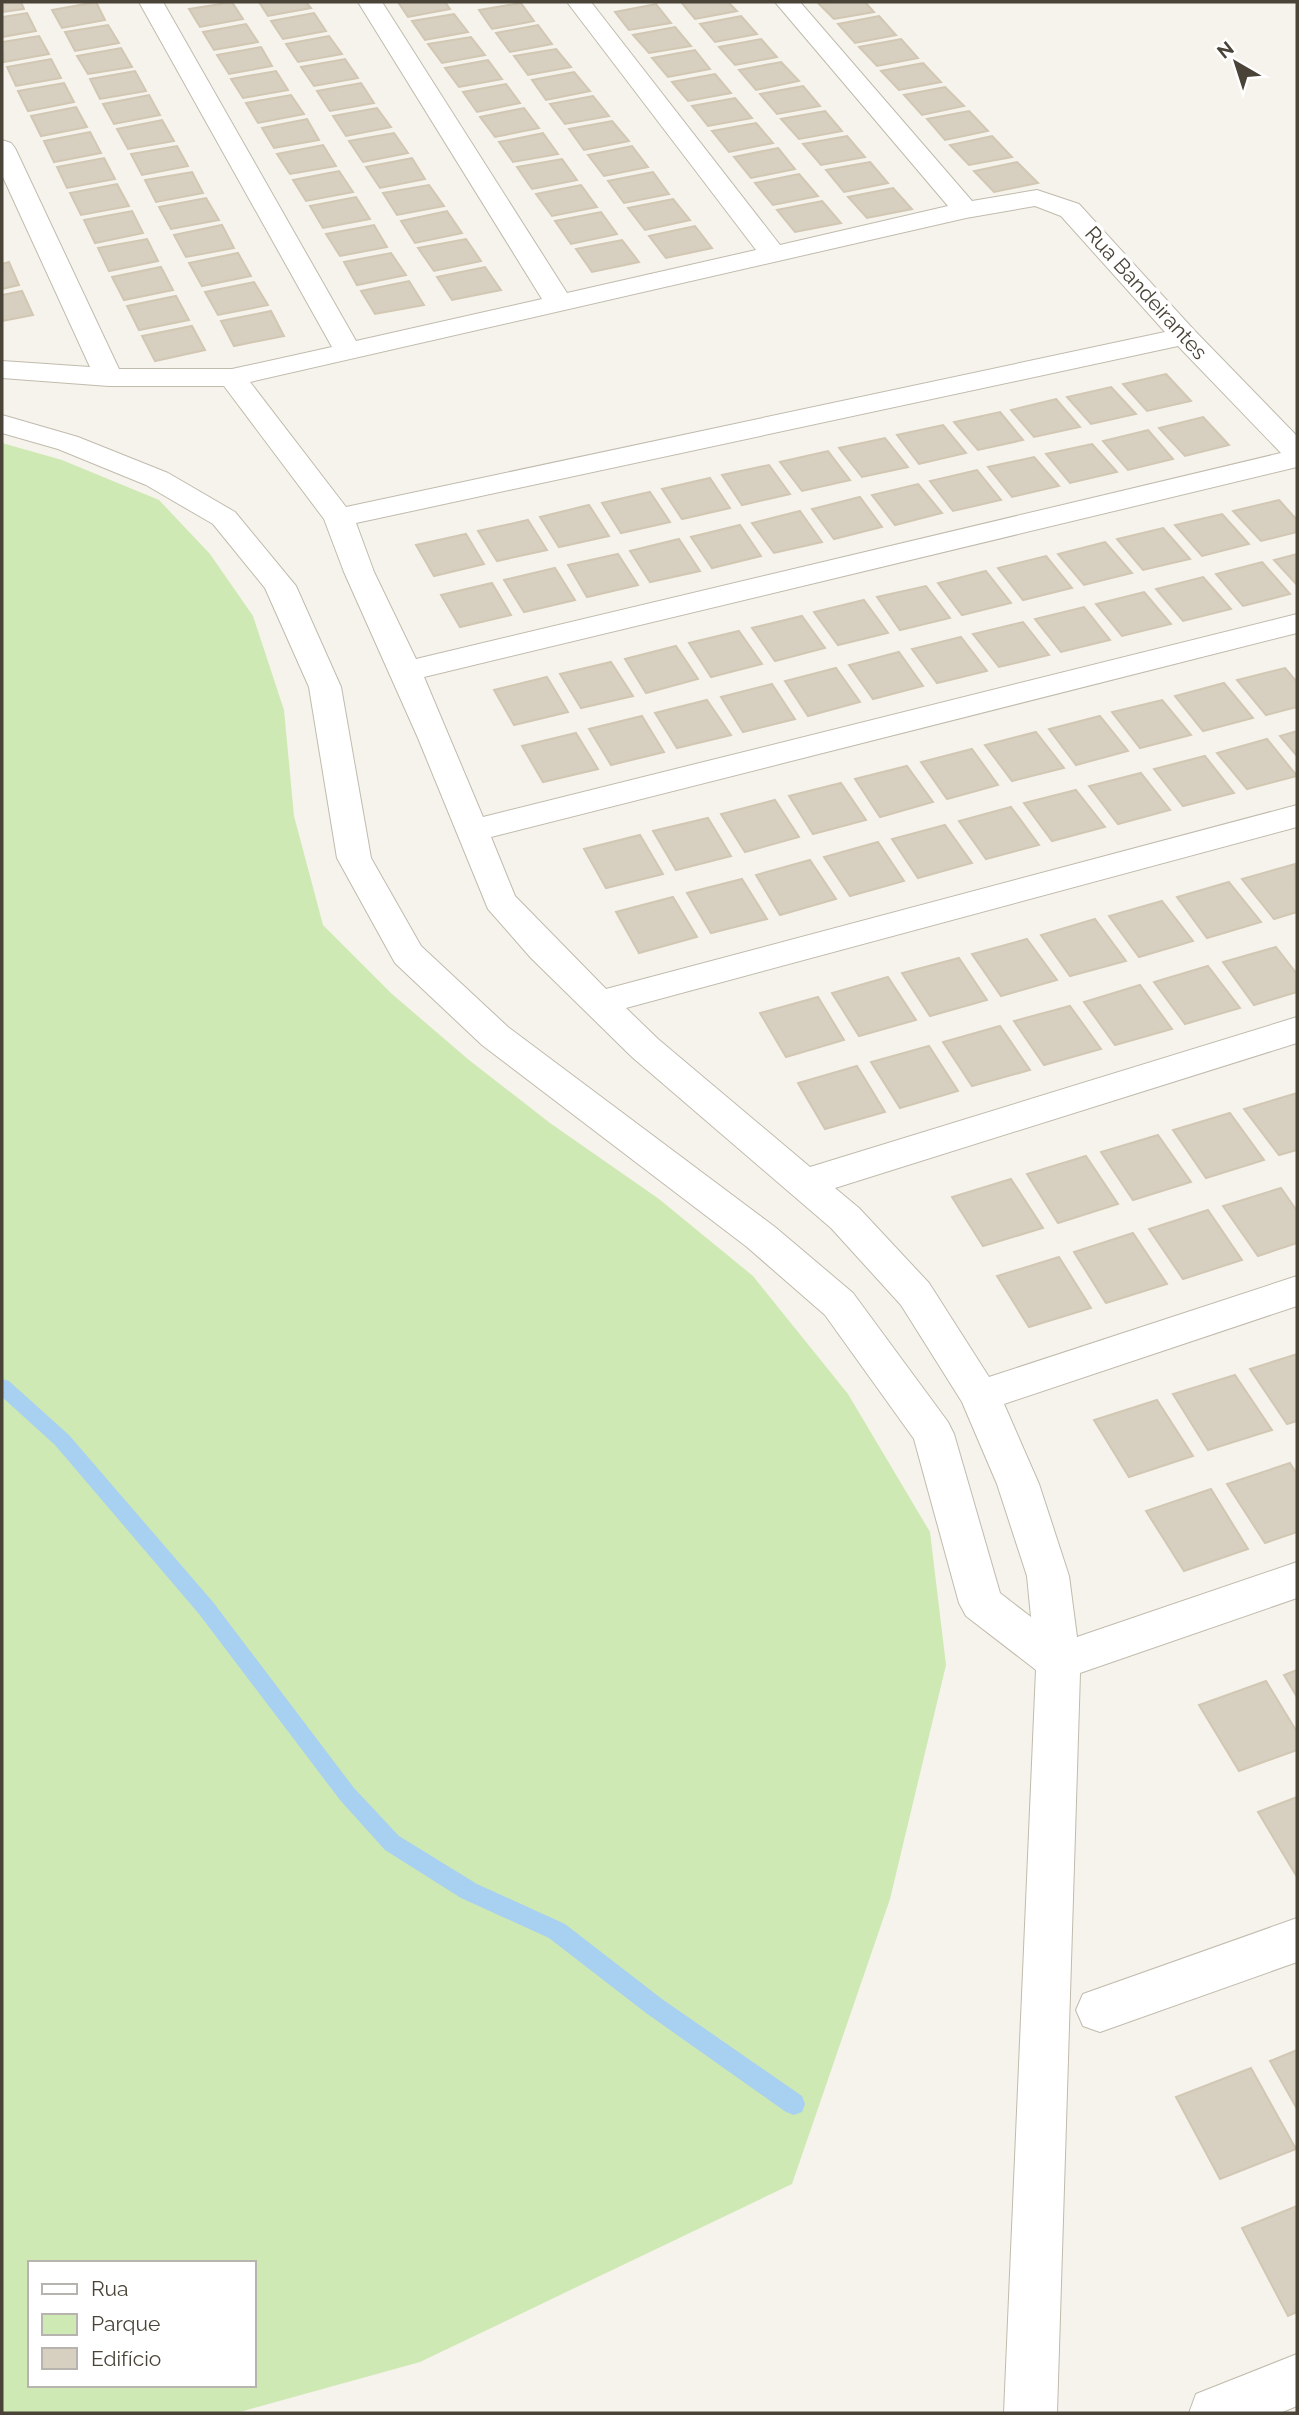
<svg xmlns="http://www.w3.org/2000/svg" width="1299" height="2415" font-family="Raleway,sans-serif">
<rect width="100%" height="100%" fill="#f5f3eb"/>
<!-- green -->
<path fill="#cfe9b4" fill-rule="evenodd" d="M2,443L62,460L159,500L210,554L253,616L284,710L294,816L323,925L392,994L469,1060L550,1123L659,1199L753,1276L848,1394L930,1532L946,1665L890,1899L792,2184L420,2362L236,2413H2ZM30,2263H254V2385H30Z"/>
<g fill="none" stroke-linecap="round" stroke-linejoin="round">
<!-- stream -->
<path fill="#a8d0f1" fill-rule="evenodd" d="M2,1379L9,1381L69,1435L213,1602L354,1788L399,1836L477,1884L565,1924L662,1999L802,2096L805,2104L802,2112L794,2115L786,2112L646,2013L549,1938L461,1898L385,1850L340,1800L199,1614L55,1445L2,1397Z"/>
</g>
<!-- building -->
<g fill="#d7cfc0" stroke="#d2c7b3" stroke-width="2">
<path d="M2,2H21L24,9L2,12Z"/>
<path d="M96,2L105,20L62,28L52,10Z"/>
<path d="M232,2L243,19L200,27L189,9Z"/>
<path d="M259,2H306L311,8L268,16Z"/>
<path d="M398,2H445L450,9L408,17Z"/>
<path d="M681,2H728L737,11L695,19Z"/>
<path d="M817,2H865L874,12L834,19Z"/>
<path d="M521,3L534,21L492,29L479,10Z"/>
<path d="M656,4L671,23L629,30L615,12Z"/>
<path d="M27,13L36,31L2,37V17Z"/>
<path d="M314,13L326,31L283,39L271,21Z"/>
<path d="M454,14L468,32L425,40L412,21Z"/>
<path d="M741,16L757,34L715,42L700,24Z"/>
<path d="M879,16L896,35L855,43L838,24Z"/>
<path d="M246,24L258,42L214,50L203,32Z"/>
<path d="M108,25L119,43L75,51L65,32Z"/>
<path d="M538,25L552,44L510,52L496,33Z"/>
<path d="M675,27L691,46L649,53L633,35Z"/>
<path d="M39,36L49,54L4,62L2,42Z"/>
<path d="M329,36L342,54L298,62L286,44Z"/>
<path d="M471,37L485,55L442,63L428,44Z"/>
<path d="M761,39L777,57L735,65L719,47Z"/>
<path d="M901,39L918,58L877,66L859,47Z"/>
<path d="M261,47L272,66L229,74L217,55Z"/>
<path d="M121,48L132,67L88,74L77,56Z"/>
<path d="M556,49L571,67L528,75L514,56Z"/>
<path d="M695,50L710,69L668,77L652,58Z"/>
<path d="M51,59L61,78L16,86L7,67Z"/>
<path d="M345,59L358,78L314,86L301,67Z"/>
<path d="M488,60L502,79L459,87L445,68Z"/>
<path d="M781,62L799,81L756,90L739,70Z"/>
<path d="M923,63L941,82L899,90L881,71Z"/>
<path d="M135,71L146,91L100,99L90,79Z"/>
<path d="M276,71L288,90L243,98L231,79Z"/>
<path d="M574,72L590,91L546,100L532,80Z"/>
<path d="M715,74L731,93L688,101L672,82Z"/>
<path d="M64,83L74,102L28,111L18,91Z"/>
<path d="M361,83L374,103L330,111L317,91Z"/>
<path d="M506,84L520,103L477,112L463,92Z"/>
<path d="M803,86L820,106L777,114L760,94Z"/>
<path d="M945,87L964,106L922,115L904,95Z"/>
<path d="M149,95L160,115L114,124L103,104Z"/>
<path d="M291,95L304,114L258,123L246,103Z"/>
<path d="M593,96L609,116L565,124L550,104Z"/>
<path d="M735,98L752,118L708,126L692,106Z"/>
<path d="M76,107L87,127L41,136L31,116Z"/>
<path d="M377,108L391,127L346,136L333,116Z"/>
<path d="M524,108L539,128L495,137L480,117Z"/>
<path d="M825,111L842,131L799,139L781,119Z"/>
<path d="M969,111L988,131L945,140L927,119Z"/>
<path d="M307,119L319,140L274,148L262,128Z"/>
<path d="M162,120L174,141L128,149L117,129Z"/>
<path d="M612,121L629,141L584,150L569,129Z"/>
<path d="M756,123L773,143L729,152L712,131Z"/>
<path d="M90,132L101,153L54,162L44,141Z"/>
<path d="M394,133L408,153L363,162L349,141Z"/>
<path d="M543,133L558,154L513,162L499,142Z"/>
<path d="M847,136L865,157L821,165L803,144Z"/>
<path d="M992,136L1012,157L969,165L950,145Z"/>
<path d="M323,145L336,166L290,174L277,154Z"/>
<path d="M177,146L188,166L142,175L131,154Z"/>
<path d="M632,146L648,167L604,176L588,155Z"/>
<path d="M778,148L795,169L751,178L734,157Z"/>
<path d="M104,158L115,179L67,188L57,167Z"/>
<path d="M412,158L425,179L380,188L366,167Z"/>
<path d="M562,159L577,180L532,189L517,167Z"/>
<path d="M870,162L888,183L844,192L826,170Z"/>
<path d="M1017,162L1038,183L994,192L974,171Z"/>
<path d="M339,171L353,192L306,201L293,180Z"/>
<path d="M192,172L203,193L156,202L145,180Z"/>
<path d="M653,172L669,194L624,203L608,181Z"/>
<path d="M799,174L818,196L773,205L755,183Z"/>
<path d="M117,184L129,206L81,215L70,193Z"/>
<path d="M429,185L444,206L397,215L383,193Z"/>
<path d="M581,185L597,207L552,216L536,194Z"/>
<path d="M893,188L912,209L867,218L848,197Z"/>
<path d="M356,197L370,219L323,228L310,206Z"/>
<path d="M206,198L219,220L171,229L159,207Z"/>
<path d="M673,199L690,220L645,230L628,208Z"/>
<path d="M822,201L841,223L795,232L777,210Z"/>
<path d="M132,211L143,233L95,243L84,220Z"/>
<path d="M447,211L462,233L415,243L401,221Z"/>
<path d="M601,212L617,234L571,244L555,221Z"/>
<path d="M222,225L234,248L186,257L174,235Z"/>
<path d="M374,225L387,247L340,256L326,234Z"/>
<path d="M695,226L712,248L666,258L649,236Z"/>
<path d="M147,239L158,261L109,271L98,248Z"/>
<path d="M466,239L481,261L434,271L418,248Z"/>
<path d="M622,240L639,262L592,272L576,249Z"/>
<path d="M238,253L251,276L202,286L189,263Z"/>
<path d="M391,253L406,275L357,285L344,262Z"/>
<path d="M9,262L19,285L2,289V264Z"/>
<path d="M161,267L173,290L124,300L112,277Z"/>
<path d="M485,267L501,290L452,300L437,277Z"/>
<path d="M409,281L424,305L375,314L361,291Z"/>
<path d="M254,282L268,305L218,315L205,292Z"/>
<path d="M22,291L33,315L2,321V295Z"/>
<path d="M176,296L189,320L139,330L127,306Z"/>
<path d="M271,311L284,336L234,346L221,321Z"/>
<path d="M192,326L205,350L155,361L142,336Z"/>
<path d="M1166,374L1191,401L1147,411L1123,384Z"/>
<path d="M1111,387L1136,414L1091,424L1067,397Z"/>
<path d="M1056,399L1080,427L1034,437L1011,410Z"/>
<path d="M1000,412L1023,440L978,450L954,422Z"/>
<path d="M1203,417L1229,445L1185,456L1159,428Z"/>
<path d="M943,425L966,453L919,464L897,435Z"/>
<path d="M1148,430L1173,459L1128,470L1103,441Z"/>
<path d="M885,438L908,467L862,477L839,448Z"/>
<path d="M1092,444L1117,472L1070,483L1046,454Z"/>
<path d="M828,451L850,480L802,491L780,462Z"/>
<path d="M1034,457L1059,486L1012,497L988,467Z"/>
<path d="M769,465L790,494L742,505L722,475Z"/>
<path d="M977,470L1001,500L953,511L930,481Z"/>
<path d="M710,478L730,508L682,519L662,489Z"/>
<path d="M918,484L942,513L895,525L872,495Z"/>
<path d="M650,492L670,522L621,533L602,503Z"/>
<path d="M860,497L882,527L834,539L812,509Z"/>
<path d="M1279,500L1297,520V532L1261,541L1233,511Z"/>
<path d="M589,505L609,536L559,547L540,517Z"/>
<path d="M800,511L822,542L774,553L752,523Z"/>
<path d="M1222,514L1249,544L1202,556L1175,525Z"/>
<path d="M528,520L547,550L497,561L478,531Z"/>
<path d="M740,525L761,556L712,568L691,537Z"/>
<path d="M1163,528L1190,559L1143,570L1117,539Z"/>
<path d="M466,534L484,564L434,576L416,545Z"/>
<path d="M679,539L700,571L650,582L630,551Z"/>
<path d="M1105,542L1132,573L1084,585L1058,554Z"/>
<path d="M618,554L638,585L587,597L568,565Z"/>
<path d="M1297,554V585L1274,560Z"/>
<path d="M1046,556L1072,588L1023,600L998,568Z"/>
<path d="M1262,562L1290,594L1243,606L1216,574Z"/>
<path d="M555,568L575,600L524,612L504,580Z"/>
<path d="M986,571L1011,603L962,615L938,583Z"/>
<path d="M1203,577L1231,609L1183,621L1156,589Z"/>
<path d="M492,583L511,615L460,627L441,595Z"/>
<path d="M926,586L950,618L900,630L877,597Z"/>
<path d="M1144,592L1171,624L1122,636L1096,604Z"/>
<path d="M864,600L888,633L838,645L814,612Z"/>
<path d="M1084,607L1110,640L1061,652L1035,619Z"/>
<path d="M802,616L825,648L775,661L752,628Z"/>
<path d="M1023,622L1049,655L999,667L973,634Z"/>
<path d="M739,631L762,664L711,677L689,643Z"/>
<path d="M961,637L987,671L937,683L912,649Z"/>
<path d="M676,646L698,679L646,693L625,659Z"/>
<path d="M899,652L923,686L873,699L849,665Z"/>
<path d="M611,662L633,696L581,708L560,674Z"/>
<path d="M836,668L860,702L808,716L785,681Z"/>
<path d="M1285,668L1297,682V707L1266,715L1237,680Z"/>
<path d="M547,677L568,712L514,725L494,690Z"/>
<path d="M1224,683L1253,718L1203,731L1175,696Z"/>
<path d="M772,684L795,719L743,732L721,697Z"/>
<path d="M707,700L731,735L677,748L655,713Z"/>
<path d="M1162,700L1191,735L1140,748L1112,712Z"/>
<path d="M642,716L664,752L611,765L589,729Z"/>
<path d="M1100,716L1128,751L1076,765L1049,729Z"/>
<path d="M1297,731V756L1280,736Z"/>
<path d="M1036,732L1064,768L1012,781L985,745Z"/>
<path d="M576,733L598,769L543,782L522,746Z"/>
<path d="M1267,739L1297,776L1247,789L1217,753Z"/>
<path d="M972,749L998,785L947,799L921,762Z"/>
<path d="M1205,756L1234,793L1183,806L1154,769Z"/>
<path d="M907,766L933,802L880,817L855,779Z"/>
<path d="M1141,773L1170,810L1118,824L1089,786Z"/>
<path d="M841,783L866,820L813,834L789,796Z"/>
<path d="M1076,790L1105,827L1052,841L1024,803Z"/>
<path d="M775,800L799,837L745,852L721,814Z"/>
<path d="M1011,807L1039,845L986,859L959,821Z"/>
<path d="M708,818L731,856L676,870L653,831Z"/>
<path d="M945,825L972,863L918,878L892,839Z"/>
<path d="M640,835L663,874L606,888L584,849Z"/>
<path d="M878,842L904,881L850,896L824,857Z"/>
<path d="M810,860L836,899L780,915L756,875Z"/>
<path d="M1295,864L1297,912L1274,919L1242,879Z"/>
<path d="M742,879L767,919L711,933L687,893Z"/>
<path d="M1229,882L1261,922L1207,938L1177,897Z"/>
<path d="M673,897L697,937L639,953L616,912Z"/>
<path d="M1162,901L1193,941L1139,957L1109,916Z"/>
<path d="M1095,919L1126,961L1070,976L1041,935Z"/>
<path d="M1027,939L1057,980L1001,996L972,954Z"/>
<path d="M1276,947L1297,974V992L1254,1005L1223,962Z"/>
<path d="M959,958L987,1000L930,1016L902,973Z"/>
<path d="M1208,966L1240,1008L1185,1024L1154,982Z"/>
<path d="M888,977L916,1020L859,1036L832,993Z"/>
<path d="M1140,985L1172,1029L1115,1045L1084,1002Z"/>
<path d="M818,997L844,1040L786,1057L760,1013Z"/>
<path d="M1070,1006L1101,1049L1044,1065L1014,1021Z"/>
<path d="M1000,1026L1030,1070L972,1086L943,1042Z"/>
<path d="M929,1046L958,1091L900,1108L871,1062Z"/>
<path d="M857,1066L885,1112L825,1129L798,1083Z"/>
<path d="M1297,1093V1150L1279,1155L1244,1109Z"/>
<path d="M1230,1113L1264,1160L1206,1178L1173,1130Z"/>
<path d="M1158,1135L1191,1182L1133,1200L1101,1152Z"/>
<path d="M1086,1156L1118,1204L1058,1223L1027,1174Z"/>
<path d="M1011,1179L1043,1228L983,1246L952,1197Z"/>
<path d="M1281,1188L1297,1211V1243L1258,1256L1223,1206Z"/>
<path d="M1208,1210L1242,1260L1183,1279L1149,1229Z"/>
<path d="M1133,1233L1167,1284L1106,1303L1074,1252Z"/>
<path d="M1059,1257L1091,1308L1029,1327L997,1276Z"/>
<path d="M1297,1354V1421L1287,1424L1250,1369Z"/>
<path d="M1235,1375L1272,1430L1208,1450L1173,1394Z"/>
<path d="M1157,1400L1193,1456L1129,1477L1094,1420Z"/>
<path d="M1290,1463L1297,1474V1532L1265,1543L1227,1484Z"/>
<path d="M1211,1489L1248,1549L1184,1571L1146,1511Z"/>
<path d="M1297,1670V1697L1284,1675Z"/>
<path d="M1266,1681L1297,1732V1750L1239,1771L1199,1705Z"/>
<path d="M1297,1797V1877L1258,1812Z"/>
<path d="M1297,2050V2109L1270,2061Z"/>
<path d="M1251,2068L1296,2149L1220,2179L1176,2097Z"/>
<path d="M1297,2206V2312L1288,2316L1242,2228Z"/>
</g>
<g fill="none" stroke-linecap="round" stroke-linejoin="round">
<defs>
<g id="street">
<path d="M139,2H163L356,341L542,299L358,2H382L567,293L756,250L567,2H591L780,245L948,206L775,2H800L972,201L1037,190L1079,204L1194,330L1297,436V467L424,677L483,817L1297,614V633L491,837L515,896L606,989L1297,805V827L626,1008L658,1039L810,1167L1297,1017V1043L835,1188L859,1208L929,1283L989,1377L1297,1276V1306L1004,1404L1039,1484L1069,1576L1077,1637L1297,1562V1598L1080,1673L1057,2413H1004L1036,1670L966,1616L959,1603L914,1439L825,1315L747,1247L482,1045L395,963L337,858L309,687L265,588L213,524L146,485L58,449L2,433V415L78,437L168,473L235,512L296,586L341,687L371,858L421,946L508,1027L775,1227L853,1293L948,1422L954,1434L1000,1593L1031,1617L1027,1576L997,1484L962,1402L901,1305L831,1228L632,1057L531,958L488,909L418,738L344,572L324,519L224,386H109L2,378V361L90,367L2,175V140L11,143L15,148L119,369H232L332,347ZM1035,206L1061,216L1165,332L346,507L250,382L966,218ZM1178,346L1281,453L416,659L374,572L356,523Z"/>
<path d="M1297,1918V1962L1100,2032L1083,2026L1076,2010L1083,1994Z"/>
<path d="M1297,2354V2406L1280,2413H1189L1196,2394Z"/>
</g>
</defs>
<!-- street casing -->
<use href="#street" stroke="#c1bbad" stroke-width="2"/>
<!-- street -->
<use href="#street" fill="#fff" fill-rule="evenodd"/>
</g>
<g text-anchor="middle" stroke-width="7" stroke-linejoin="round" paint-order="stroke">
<!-- far-street labels -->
<g font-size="21" fill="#4a4438" stroke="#fff">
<text transform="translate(1146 293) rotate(48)" y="7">Rua Bandeirantes</text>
</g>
</g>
<!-- border -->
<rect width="1299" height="2415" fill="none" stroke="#4a4438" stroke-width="7"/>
<!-- legend -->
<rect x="28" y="2261" width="228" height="126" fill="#ffffff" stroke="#b7b4af" stroke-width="2"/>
<rect x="42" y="2284" width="35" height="10" fill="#ffffff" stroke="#b7b4af" stroke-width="2"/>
<text x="91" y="2296" font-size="21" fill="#4a4438">Rua</text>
<rect x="42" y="2314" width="35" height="21" fill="#cfe9b4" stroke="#b7b4af" stroke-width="2"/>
<text x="91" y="2331" font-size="21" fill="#4a4438">Parque</text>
<rect x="42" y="2348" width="35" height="21" fill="#d7cfc0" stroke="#b7b4af" stroke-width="2"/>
<text x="91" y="2366" font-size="21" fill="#4a4438">Edifício</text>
<!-- north arrow -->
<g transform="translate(1236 63) rotate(321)" stroke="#ffffff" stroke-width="5" paint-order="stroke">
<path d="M0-5L12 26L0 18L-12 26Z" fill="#4a4438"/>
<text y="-10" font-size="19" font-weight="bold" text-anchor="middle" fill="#4a4438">N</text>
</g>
</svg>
